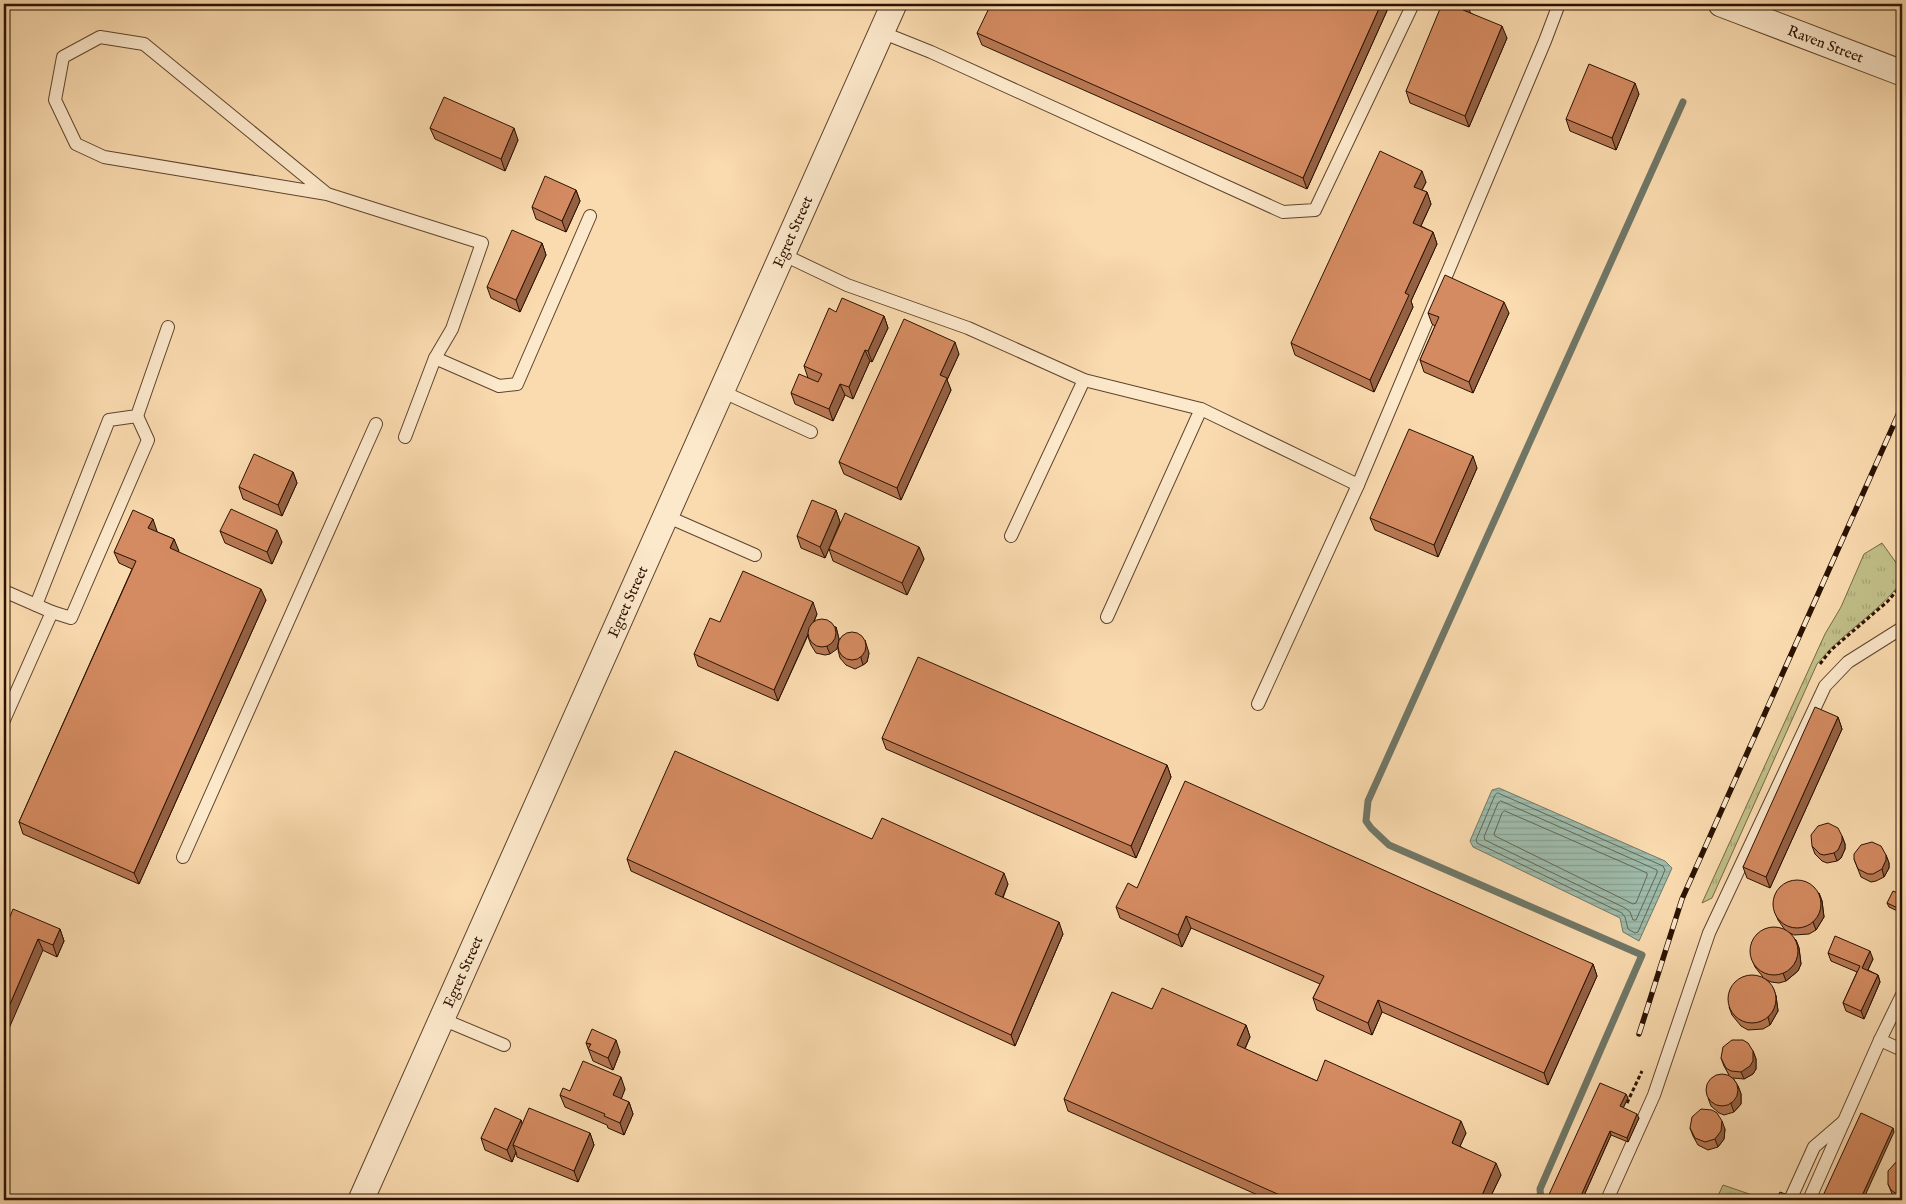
<svg xmlns="http://www.w3.org/2000/svg" width="1906" height="1204" font-family="'IM FELL English',serif">
<defs>
<pattern id="grass-tufts" width="24" height="20" patternUnits="userSpaceOnUse" patternTransform="scale(1.25)"><rect width="24" height="20" fill="#c1bf88"/><path d="M3 7l-1-3M5 7V3M7 7l1-3M15 17l-1-3M17 17v-4M19 17l1-3" fill="none" stroke="#a6a374"/></pattern>
<pattern id="water-rules" width="6" height="5" patternUnits="userSpaceOnUse" patternTransform="scale(1.25)"><rect width="6" height="5" fill="#9ebbaa"/><path d="M0 2.5h6" fill="none" stroke="#88a091"/></pattern>
</defs>
<rect width="100%" height="100%" fill="#fadbaf"/>
<filter id="stains"><feTurbulence type="fractalNoise" baseFrequency=".004" numOctaves="4"/><feColorMatrix values="0 0 0 0 .2 0 0 0 0 .09 0 0 0 0 .02 0 0 0 .5 -.17"/></filter>
<radialGradient id="worn" r=".72"><stop offset=".6" stop-color="#630" stop-opacity="0"/><stop offset="1" stop-color="#630" stop-opacity=".3"/></radialGradient>
<!-- grass -->
<g fill="url(#grass-tufts)" stroke="#766845">
<path d="M1882,543L1897,564L1902,566V581C1879,613 1842,632 1817,664L1712,898L1702,903L1825,634L1841,607L1864,554Z"/>
<path d="M1723,1185L1755,1196V1200H1716Z"/>
</g>
<!-- water -->
<path fill="url(#water-rules)" stroke="#707767" d="M1499,788L1665,861L1672,868L1639,941L1623,932L1620,918L1473,847L1470,841L1492,790Z"/>
<g fill="none" stroke-linecap="round" stroke-linejoin="round">
<!-- shore -->
<g stroke="#646656" stroke-width="1">
<path d="M1498,793L1663,866L1665,870L1638,932L1635,933L1628,929L1625,917L1622,913L1477,843L1476,840L1495,795Z"/>
<path d="M1501,801L1657,870V873L1636,920H1633L1630,912L1625,908L1485,840L1484,837L1498,803Z"/>
<path d="M1505,811L1647,873V876L1636,903L1633,904L1495,836L1494,834L1502,813Z"/>
</g>
<!-- stream -->
<path stroke="#707767" stroke-width="7" d="M1541,1200L1540,1189L1642,955L1389,845L1371,828L1366,821L1368,801L1683,102"/>
<defs>
<g id="service">
<path d="M881,32L931,52L1283,212L1315,210L1413,4"/>
<path d="M327,194L144,44L100,37L63,57L55,100L76,144L104,157L327,194L482,243L452,329L435,358L405,437"/>
<path d="M782,254L847,285L968,328L1084,380L1201,409L1107,617"/>
<path d="M435,358L499,386L517,384L590,216"/>
<path d="M721,391L811,432"/>
<path d="M1201,409L1358,485"/>
<path d="M666,516L755,555"/>
<path d="M1011,536L1084,380"/>
<path d="M4,591L52,612L71,618L148,440L137,416"/>
<path d="M36,605L109,420L137,416L168,327"/>
<path d="M1258,704L1358,485L1545,41L1559,4"/>
<path d="M4,720L52,612"/>
<path d="M183,857L376,424"/>
<path d="M442,1019L504,1045"/>
<path d="M1880,1040L1902,1050"/>
<path d="M1607,1200L1654,1095L1709,933L1825,686L1848,662L1902,628"/>
<path d="M1790,1200L1814,1147L1843,1122"/>
<path d="M1809,1200L1880,1040L1902,995"/>
</g>
<g id="minor">
<path id="s1" d="M1721,4L1902,73"/>
<path id="s2" d="M361,1200L894,4"/>
</g>
</defs>
<!-- service casing -->
<use href="#service" stroke="#5f442d" stroke-width="14"/>
<!-- minor casing -->
<use href="#minor" stroke="#5f442d" stroke-width="27"/>
<!-- path -->
<g stroke="#2b1202" stroke-width="3" stroke-dasharray="4 2.5" stroke-linecap="butt">
<path d="M1820,664L1831,650L1887,602L1902,585"/>
<path d="M1627,1103L1642,1071"/>
</g>
<!-- service -->
<use href="#service" stroke="#fce8cb" stroke-width="12"/>
<!-- minor -->
<use href="#minor" stroke="#fce8cb" stroke-width="25"/>
<defs>
<path id="rail" d="M1639,1034L1682,899L1902,406"/>
</defs>
<!-- rail casing -->
<use href="#rail" stroke="#2b1202" stroke-width="5.5"/>
<!-- rail -->
<use href="#rail" stroke="#fce8cb" stroke-width="4" stroke-dasharray="11" stroke-linecap="butt"/>
</g>
<!-- wall -->
<g fill="#b77853" stroke="#2b1202">
<path d="M1390,4L1307,189L982,45L977,33Z"/>
<path d="M1471,13L1507,38L1469,127L1410,103L1406,91Z"/>
<path d="M1639,94L1616,150L1570,131L1566,119Z"/>
<path d="M430,128L518,140L505,171L435,139Z"/>
<path d="M1426,182L1422,190L1427,192L1431,204L1421,226L1433,232L1437,244L1411,301L1413,307L1374,392L1295,355L1291,343Z"/>
<path d="M576,190L580,201L566,232L536,219L532,207Z"/>
<path d="M542,243L546,255L520,312L491,298L487,287Z"/>
<path d="M836,312L884,316L888,328L872,362L870,361L853,399L845,395L833,421L795,404L791,393L808,378L804,366Z"/>
<path d="M1428,313H1509L1473,393L1424,372L1420,360L1435,326L1432,324Z"/>
<path d="M959,354L947,380L951,390L901,500L844,474L839,462Z"/>
<path d="M1477,468L1438,557L1375,530L1370,518Z"/>
<path d="M293,472L297,483L282,516L243,499L239,487Z"/>
<path d="M836,510L840,522L825,558L801,548L797,536Z"/>
<path d="M157,531V532L174,539L178,552L266,600L139,884L23,834L19,822L132,569L119,563L114,552Z"/>
<path d="M220,531L282,542L272,564L225,543Z"/>
<path d="M919,547L924,559L907,595L833,561L829,549Z"/>
<path d="M817,614L814,622L836,627L839,639L869,653L867,662L863,665L855,669L846,665L840,658L838,650V646L830,654L825,655L816,653L811,645L808,637L809,633L778,701L698,666L694,654L720,622Z"/>
<path d="M1838,717L1842,729L1770,888L1747,878L1743,867Z"/>
<path d="M882,738L1167,765L1171,777L1136,858L886,749Z"/>
<path d="M1842,836L1845,844V849L1841,858L1837,861L1827,863L1822,861L1815,854L1812,846Z"/>
<path d="M872,839L1008,884L1003,898L1063,934L1015,1046L631,871L627,859Z"/>
<path d="M1886,855L1889,863V868L1884,877L1876,881L1871,882L1861,877L1854,859Z"/>
<path d="M1902,879V894L1899,886Z"/>
<path d="M1137,888L1593,964L1597,976L1548,1085L1382,1012L1372,1035L1317,1010L1313,998L1320,984L1191,928L1182,947L1120,918L1116,907Z"/>
<path d="M1819,893L1822,901L1824,917L1816,930L1809,934L1794,935L1788,932L1796,940L1799,948L1801,964L1798,971L1786,981L1779,983L1771,982L1765,979L1773,988L1776,996L1778,1011L1770,1025L1763,1029L1748,1030L1741,1026L1732,1015L1729,1007L1763,977L1755,967L1752,959L1785,930L1778,920L1775,912Z"/>
<path d="M1902,895V913L1889,907L1887,903Z"/>
<path d="M60,929L64,941L57,957L4,932Z"/>
<path d="M1828,953L1873,959L1868,970L1878,975L1880,982L1864,1019L1846,1011L1843,1003L1857,972L1831,961Z"/>
<path d="M1152,1009L1246,1025L1250,1037L1245,1049L1317,1081L1466,1133L1460,1146L1501,1175L1489,1200H1269L1068,1111L1064,1099Z"/>
<path d="M586,1043L620,1052L613,1070L593,1061Z"/>
<path d="M1753,1051L1756,1059V1069L1753,1074L1744,1079L1733,1078L1738,1086L1741,1094V1104L1734,1112L1724,1115L1719,1113L1711,1106L1708,1098L1729,1075L1724,1066L1721,1058Z"/>
<path d="M625,1089L621,1099L629,1102L633,1114L624,1135L608,1128L607,1125L565,1107L560,1095L570,1091Z"/>
<path d="M1628,1098L1623,1108L1639,1118L1628,1142L1611,1135L1582,1200H1548L1547,1199Z"/>
<path d="M521,1120L522,1124L590,1133L594,1145L578,1182L517,1157L516,1152L512,1162L485,1150L481,1138Z"/>
<path d="M1690,1128L1725,1129L1724,1139L1718,1147L1708,1150L1698,1145L1693,1136Z"/>
<path d="M1902,1160V1200L1893,1196L1888,1184Z"/>
</g>
<!-- shaded-wall -->
<g fill="#956144" stroke="#2b1202">
<path d="M1381,4H1390L1307,189L1303,178Z"/>
<path d="M1466,4H1467L1471,14L1463,10Z"/>
<path d="M1502,26L1507,38L1469,127L1465,116Z"/>
<path d="M1635,83L1639,94L1616,150L1612,138Z"/>
<path d="M514,128L518,140L505,171L501,159Z"/>
<path d="M1422,171L1426,182L1418,198L1414,187Z"/>
<path d="M576,190L580,201L566,232L562,221Z"/>
<path d="M1427,192L1431,204L1417,234L1413,223Z"/>
<path d="M1433,232L1437,244L1411,301L1413,307L1374,392L1370,380L1405,293Z"/>
<path d="M542,243L546,255L520,312L516,300Z"/>
<path d="M1504,302L1509,313L1473,393L1469,382Z"/>
<path d="M884,316L888,328L872,362L868,351Z"/>
<path d="M955,342L959,354L947,380L951,390L901,500L897,488L940,375Z"/>
<path d="M865,350L870,361L853,399L849,387Z"/>
<path d="M840,384L845,395L833,421L829,409Z"/>
<path d="M1473,456L1477,468L1438,557L1434,545Z"/>
<path d="M293,472L297,483L282,516L278,505Z"/>
<path d="M836,510L840,522L825,558L820,547Z"/>
<path d="M153,519L157,531L153,540L148,528Z"/>
<path d="M277,530L282,542L272,564L267,552Z"/>
<path d="M174,539L179,551L174,560L170,548Z"/>
<path d="M919,547L924,559L907,595L902,583Z"/>
<path d="M261,589L266,600L139,884L134,873Z"/>
<path d="M813,602L817,614L778,701L774,690Z"/>
<path d="M836,627L839,639L837,649L830,654L827,647Z"/>
<path d="M865,640L869,653L867,662L863,665L861,658Z"/>
<path d="M1838,717L1842,729L1770,888L1766,877Z"/>
<path d="M1167,765L1171,777L1136,858L1131,846Z"/>
<path d="M1842,836L1845,844V849L1841,858L1837,861L1834,853Z"/>
<path d="M1886,855L1889,863V868L1884,877L1882,869Z"/>
<path d="M1004,873L1008,884L999,906L995,894Z"/>
<path d="M1819,893L1822,901L1824,917L1816,930L1813,922Z"/>
<path d="M1186,916L1191,928L1182,947L1178,935Z"/>
<path d="M1059,922L1063,934L1015,1046L1011,1035Z"/>
<path d="M60,929L64,941L57,957L53,945Z"/>
<path d="M38,939L43,950L4,1040V1018Z"/>
<path d="M1796,940L1799,948L1801,964L1798,971L1786,981L1783,973Z"/>
<path d="M1870,951L1873,959L1865,976L1862,968Z"/>
<path d="M1593,964L1597,976L1548,1085L1544,1073Z"/>
<path d="M1878,975L1880,982L1864,1019L1861,1011Z"/>
<path d="M1773,988L1776,996L1778,1011L1770,1025L1768,1017Z"/>
<path d="M1378,1000L1382,1012L1372,1035L1368,1023Z"/>
<path d="M1246,1025L1250,1037L1241,1057L1237,1045Z"/>
<path d="M616,1040L620,1052L613,1070L608,1058Z"/>
<path d="M1753,1051L1756,1059V1069L1753,1074L1744,1079L1741,1072Z"/>
<path d="M621,1077L625,1089L618,1107L613,1095Z"/>
<path d="M1738,1086L1741,1094V1104L1734,1112L1731,1104Z"/>
<path d="M1626,1094L1628,1098L1622,1110L1620,1106Z"/>
<path d="M629,1102L633,1114L624,1135L620,1123Z"/>
<path d="M1637,1114L1639,1118L1628,1142L1627,1138Z"/>
<path d="M521,1120L525,1132L513,1145L516,1152L512,1162L507,1150Z"/>
<path d="M1461,1121L1466,1133L1456,1155L1452,1143Z"/>
<path d="M1722,1121L1725,1129L1724,1139L1718,1147L1715,1139Z"/>
<path d="M1893,1128L1894,1132L1863,1200H1860Z"/>
<path d="M1610,1131L1611,1135L1582,1200H1579Z"/>
<path d="M590,1133L594,1145L578,1182L574,1171Z"/>
<path d="M1496,1163L1501,1175L1489,1200H1480Z"/>
</g>
<!-- building -->
<g fill="#d58b61" stroke="#2b1202">
<path d="M991,4H1381L1303,178L977,33Z"/>
<path d="M1442,4H1466L1463,10L1502,26L1465,116L1406,91Z"/>
<path d="M1589,64L1635,83L1612,138L1566,119Z"/>
<path d="M444,97L514,128L501,159L430,128Z"/>
<path d="M1380,151L1422,171L1414,187L1427,192L1413,223L1433,232L1405,293L1409,295L1370,380L1291,343Z"/>
<path d="M545,176L576,190L562,221L532,207Z"/>
<path d="M512,230L542,243L516,300L487,287Z"/>
<path d="M1445,275L1504,302L1469,382L1420,360L1439,317L1428,313Z"/>
<path d="M842,298L884,316L868,351L865,350L849,387L840,384L829,409L791,393L799,374L818,382L822,374L804,366L829,308L836,312Z"/>
<path d="M904,319L955,342L940,375L947,378L897,488L839,462Z"/>
<path d="M1409,429L1473,456L1434,545L1370,518Z"/>
<path d="M254,454L293,472L278,505L239,487Z"/>
<path d="M812,500L836,510L820,547L797,536Z"/>
<path d="M231,509L277,530L267,552L220,531Z"/>
<path d="M133,510L153,519L148,528L174,539L170,548L261,589L134,873L19,822L136,561L114,552Z"/>
<path d="M845,513L919,547L902,583L829,549Z"/>
<path d="M743,571L813,602L774,690L694,654L710,618L720,622Z"/>
<circle cx="822" cy="633" r="14"/>
<circle cx="852" cy="646" r="14"/>
<path d="M918,657L1167,765L1131,846L882,738Z"/>
<path d="M1815,707L1838,717L1766,877L1743,867Z"/>
<path d="M675,751L872,839L882,818L1004,873L995,894L1059,922L1011,1035L627,859Z"/>
<path d="M1185,781L1593,964L1544,1073L1378,1000L1368,1023L1313,998L1324,976L1186,916L1178,935L1116,907L1128,883L1137,888Z"/>
<path d="M1828,823L1838,828L1842,836V841L1838,850L1834,853L1824,855L1820,854L1812,846L1811,835L1818,826Z"/>
<path d="M1872,842L1881,846L1886,855V860L1882,869L1873,874H1868L1858,869L1854,859V854L1861,845Z"/>
<path d="M1902,879V888L1899,886Z"/>
<circle cx="1797" cy="904" r="24"/>
<path d="M1893,891L1902,895V910L1887,903Z"/>
<path d="M13,909L60,929L53,945L38,939L4,1018V932Z"/>
<circle cx="1774" cy="951" r="24"/>
<path d="M1835,936L1870,951L1862,968L1878,975L1861,1011L1843,1003L1860,966L1828,953Z"/>
<circle cx="1752" cy="999" r="24"/>
<path d="M1162,988L1246,1025L1237,1045L1317,1081L1325,1060L1461,1121L1452,1143L1496,1163L1480,1200H1291L1064,1099L1112,992L1152,1009Z"/>
<path d="M592,1029L616,1040L608,1058L588,1049L591,1044L586,1043Z"/>
<path d="M1732,1040H1743L1748,1043L1753,1051V1061L1750,1066L1741,1072L1731,1071L1726,1068L1721,1058L1723,1047Z"/>
<path d="M583,1061L621,1077L613,1095L629,1102L620,1123L604,1116L605,1114L560,1095L563,1088L570,1091Z"/>
<circle cx="1722" cy="1090" r="16"/>
<path d="M1600,1083L1626,1094L1620,1106L1637,1114L1627,1138L1610,1131L1579,1200H1549L1547,1199Z"/>
<path d="M495,1108L521,1120L507,1150L481,1138Z"/>
<path d="M529,1108L590,1133L574,1171L513,1145Z"/>
<path d="M1701,1109L1712,1110L1717,1113L1722,1121L1721,1131L1715,1139L1705,1142L1695,1138L1690,1128L1692,1117Z"/>
<path d="M1861,1113L1893,1128L1860,1200H1821Z"/>
<path d="M1902,1160V1197H1901L1891,1190L1888,1184V1171L1897,1161Z"/>
<path d="M1780,1192L1798,1199L1797,1200H1776Z"/>
<path d="M1894,1196L1902,1200H1879L1880,1198Z"/>
</g>
<g text-anchor="middle" stroke-width="4" stroke-linejoin="round" paint-order="stroke">
<!-- street labels -->
<g font-size="15" fill="#2b1202" stroke="#fce8cb">
<text dy="5" stroke="none"><textPath href="#s1" startOffset="112">Raven Street</textPath></text>
<text dy="5" stroke="none"><textPath href="#s2" startOffset="1060">Egret Street</textPath></text>
<text dy="5" stroke="none"><textPath href="#s2" startOffset="655">Egret Street</textPath></text>
<text dy="5" stroke="none"><textPath href="#s2" startOffset="250">Egret Street</textPath></text>
</g>
</g>
<!-- margin -->
<rect width="1906" height="1204" fill="none" stroke="#fadbaf" stroke-width="20"/>
<rect x="5" y="5" width="1896" height="1194" fill="none" stroke="#2b1202" stroke-width="2.5"/>
<rect x="10" y="10" width="1886" height="1184" fill="none" stroke="#2b1202"/>
<rect width="100%" height="100%" filter="url(#stains)"/>
<rect width="100%" height="100%" fill="url(#worn)"/>
</svg>
